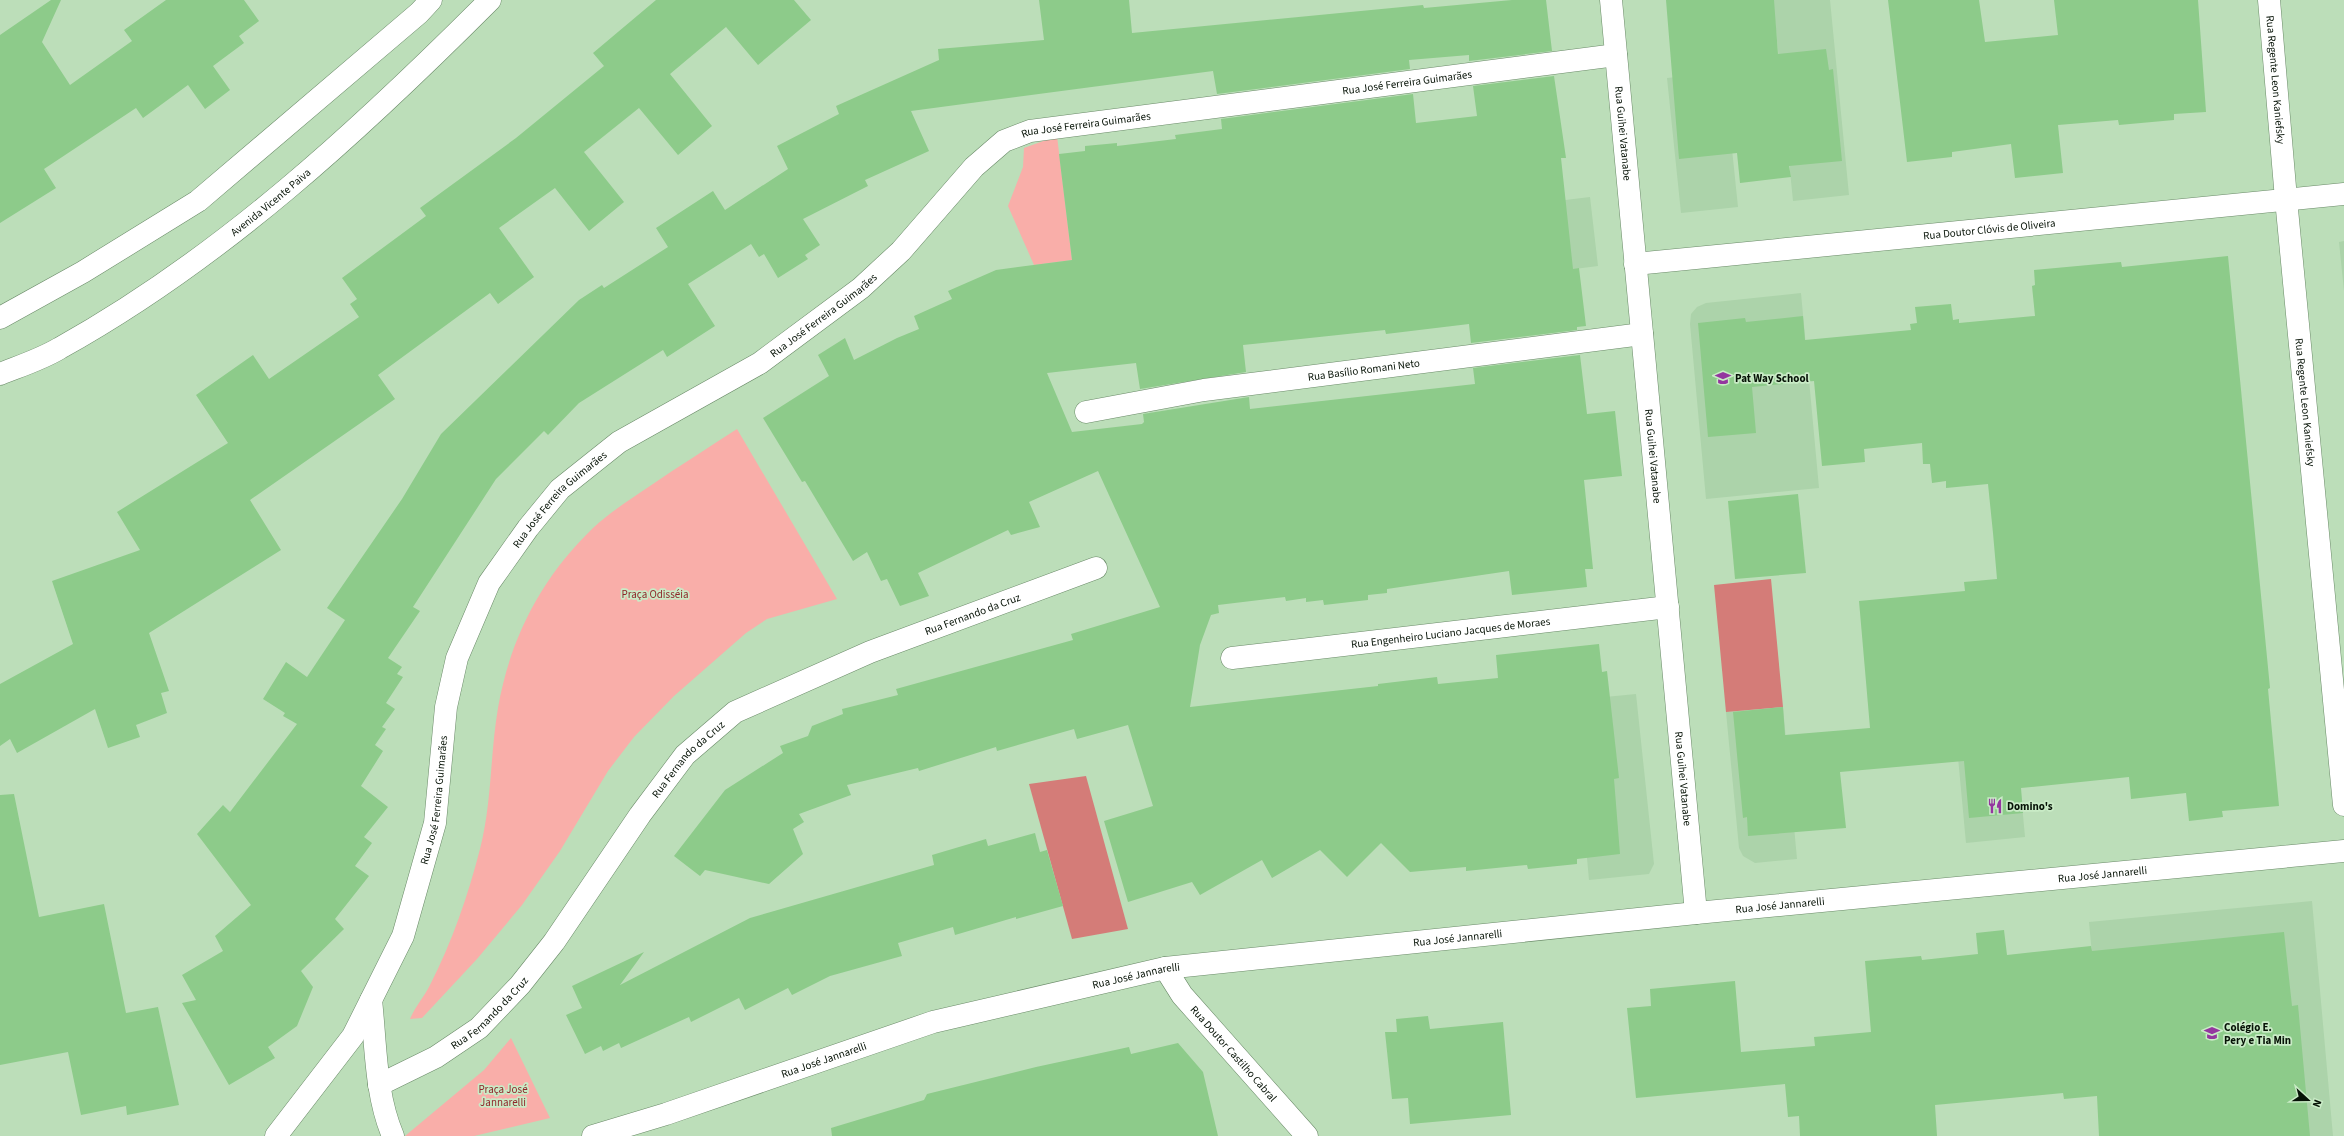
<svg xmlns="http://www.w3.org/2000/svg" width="2344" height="1136" font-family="'Source Sans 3',sans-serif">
<rect width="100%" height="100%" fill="#bcdeb9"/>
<!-- built -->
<g fill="#acd3aa">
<path d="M1773,0H1830L1849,195L1793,201Z"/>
<path d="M1724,72L1738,207L1681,213L1667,78Z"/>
<path d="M1590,197L1598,266L1551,272L1457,213Z"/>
<path d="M2344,241V291L2339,242Z"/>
<path d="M1801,293L1819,488L1706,499L1690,324L1691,314L1697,307L1706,303Z"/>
<path d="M1950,672L2016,739L2025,837L1966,843Z"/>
<path d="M1636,694L1654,864L1649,874L1589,880L1578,759L1605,697Z"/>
<path d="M1783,707L1797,859L1755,863L1743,856L1739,848L1726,712Z"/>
<path d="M2312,901L2333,1136H2109L2089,922Z"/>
</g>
<!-- green -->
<g fill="#f9aea9">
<path d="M1057,136L1072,260L1034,265L1008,206L1023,167L1024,148Z"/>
<path d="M737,429L837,599L767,619L746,633L674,696L634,737L608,771L560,851L522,905L477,959L422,1018L410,1019C415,1007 424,997 430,985C452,942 468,896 480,849C492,802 490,755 498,708C510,638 542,577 593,528C610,512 631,499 650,486C679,466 708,448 737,429Z"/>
<path d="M511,1038L550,1118L474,1136H405L484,1070Z"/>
</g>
<!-- forest -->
<g fill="#d47c78">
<path d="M1771,579L1783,707L1726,712L1714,585Z"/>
<path d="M1086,776L1128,929L1072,939L1029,784Z"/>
</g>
<!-- building -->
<g fill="#8dcb8a">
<path d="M51,0H61L42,42L70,85L132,41L124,30L166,0H244L259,21L239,36L244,43L213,66L230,90L205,109L188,85L143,118L136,108L44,169L56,188L0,223V35Z"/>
<path d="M656,0H794L811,20L758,65L726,27L670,74L712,126L678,155L639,108L584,152L624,202L589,231L555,188L499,228L534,277L498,304L490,293L378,375L395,399L250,500L281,550L149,633L169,691L161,693L167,713L136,725L140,737L108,748L95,709L17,753L10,739L0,746V684L73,644L52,581L140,550L117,512L228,443L196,395L253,355L269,379L359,317L350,304L357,299L342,278L426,216L420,208L516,138L604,66L593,53Z"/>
<path d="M1039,0H1129L1132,33L1423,5L1424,8L1512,0H1546L1552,51L1469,61V55L1409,60L1410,69L1217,94L1213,71L911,111L929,151L865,180L868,186L803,219L820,245L805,255L808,259L778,278L764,254L759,257L751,244L688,284L715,326L667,357L663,350L579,403L548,435L544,431L496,479L413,607L420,611L388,658L402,667L397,674L403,677L386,703L395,709L382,727L386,729L375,745L383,751L361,786L388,807L364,837L372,843L355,866L369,876L335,919L344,929L301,971L313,987L297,1026L268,1047L275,1058L229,1085L182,1003L196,1000L182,975L223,951L215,936L251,905L197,834L223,805L230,812L297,724L283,716L285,713L263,699L286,662L307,677L345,620L327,608L402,499L441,434L579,300L602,285L604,288L668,247L656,228L713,191L725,210L788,169L777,146L839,114L836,106L939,60L938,49L1044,40Z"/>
<path d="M1666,0H1774L1778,54L1826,49L1829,70L1833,69L1842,161L1789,166L1791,177L1740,183L1737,153L1679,159Z"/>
<path d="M1888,0H1979L1985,42L2058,35L2054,0H2198L2206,112L2174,114V120L2119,125L2118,120L2058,125L2063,173L2015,178L2011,144L1952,152V157L1907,162Z"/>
<path d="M1554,76L1566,158H1561L1573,269L1579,268L1586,326L1577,327V330L1471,343L1469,324L1386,334L1385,330L1243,345L1246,372L1140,389L1136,363L1047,373L1072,432L1142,424L1144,422L1143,414L1249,397L1250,409L1475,384L1473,368L1580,355L1587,414L1615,411L1622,476L1584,480L1593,569H1585L1587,587L1512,595L1509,571L1387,589V593L1368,595V600L1324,605L1323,600L1306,602V598L1286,601L1285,597L1218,605L1219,613L1211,615L1200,645L1190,707L1378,686V684L1437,677L1438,684L1498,678L1496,655L1599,644L1602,672L1607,671L1619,778L1614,779L1620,854L1577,859V864L1528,869L1527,865L1466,871V867L1410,872L1381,843L1347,877L1320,850L1272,878L1262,860L1200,895L1192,882L1128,902L1104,821L1153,806L1128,725L1077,739L1074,729L997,751L996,747L919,771L918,768L847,785L851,795L799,814L804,822L793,829L803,854L769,884L705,870L700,876L674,856L725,790L783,753L780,746L808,736L812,726L843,714L842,709L898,695L896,689L1073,640L1071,634L1160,607L1098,471L1029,502L1040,527L1011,535L1008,530L918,573L929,596L900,606L887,579L881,581L867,552L853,561L805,481L802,482L763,418L829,376L818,355L845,338L854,360L897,338L919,329L914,316L952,299L948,291L996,270L1072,260L1059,154L1085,151V146L1117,143V146L1176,139L1175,135L1222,129L1221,119L1413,94L1416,123L1477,116L1473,86Z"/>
<path d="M2228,256L2270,688L2268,689L2279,806L2222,811L2223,817L2189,821L2186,793L2131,799L2129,777L2021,788L2023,813L1969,818L1964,761L1840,772L1846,828L1748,836L1747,817L1743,818L1733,712L1783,707L1785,735L1870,728L1859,601L1965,591L1964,582L1997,579L1993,533L1988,484L1946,488V481L1932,483L1930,464H1923L1922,443L1864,449L1865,462L1822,466L1814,381L1752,387L1756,433L1708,437L1698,323L1745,318L1746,322L1803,316L1805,340L1911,330L1910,324L1917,323L1915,307L1951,304L1953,320L1959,319V323L2035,316L2032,286L2035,285L2034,270L2121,262L2122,267Z"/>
<path d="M1798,494L1806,573L1735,579L1728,501Z"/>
<path d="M14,794L39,917L104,904L126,1013L158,1007L179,1105L127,1115L126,1106L81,1115L68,1052L0,1065V795Z"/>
<path d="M1035,833L1040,852L1047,850L1063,906L1016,919V917L955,935L953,927L898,943L902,956L830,976L792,995L788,988L745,1010L739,998L691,1022L689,1017L621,1048L619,1043L603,1051L601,1046L585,1054L566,1015L582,1008L572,986L644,952L620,985L750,918L934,865L932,855L986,839L988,846Z"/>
<path d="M2004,930L2007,955L2091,946L2092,951L2284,932L2292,1006L2298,1005L2310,1136H2099L2097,1096L2064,1099L2063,1093L1935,1105L1937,1136H1800L1799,1116L1788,1117L1785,1084L1636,1098L1627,1008L1651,1006L1650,989L1735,981L1741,1052L1815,1046L1814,1037L1871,1032L1865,961L1921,956L1922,960L1978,954L1976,933Z"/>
<path d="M1428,1016L1430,1029L1503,1022L1511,1115L1410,1124L1408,1098L1392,1099L1385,1032H1397L1396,1019Z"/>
<path d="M1178,1043L1203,1072L1218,1136H832L831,1128L924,1100L927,1094L1036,1067L1129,1047L1131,1054Z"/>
</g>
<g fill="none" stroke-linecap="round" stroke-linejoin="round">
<defs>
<g id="minor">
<path id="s1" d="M1611,0L1696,913"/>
<path id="s2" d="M2269,0L2286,199L2344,805"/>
<path id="s3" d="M1635,264L2344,194"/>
<path d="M0,318L83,272L198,201L419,13L431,0"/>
<path id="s4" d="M0,374C20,366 42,359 60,348C222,258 360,130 490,0"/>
<path id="s5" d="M1086,412L1204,390L1642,334"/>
<path id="s6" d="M1232,658L1668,607"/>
<path id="s7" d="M1165,968L1182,995L1307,1136"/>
<path d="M371,1000C376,1045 375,1094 393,1136"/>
<path id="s8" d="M379,1085L436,1057L479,1028L520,985L554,942L640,815L685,755L735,712L870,652L1096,568"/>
<path id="s9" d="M276,1136L353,1036L403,936L435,823L446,707L457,658L489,583L528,528L560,489L619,442L760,363L861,288L901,251L974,167L1004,141L1030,131L1616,55"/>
<path id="s10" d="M593,1136L666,1114L933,1022L1165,968L1696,913L2344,851"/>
</g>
</defs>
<!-- minor casing -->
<use href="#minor" stroke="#6a8a68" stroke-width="23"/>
<!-- minor -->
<use href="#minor" stroke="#fff" stroke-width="22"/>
</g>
<!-- icons -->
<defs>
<symbol id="school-bare" viewBox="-9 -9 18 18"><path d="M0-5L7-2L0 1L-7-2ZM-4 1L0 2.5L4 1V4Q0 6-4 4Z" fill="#94369f" stroke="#c9ebc6" stroke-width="2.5" paint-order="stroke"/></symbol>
<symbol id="restaurant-bare" viewBox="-9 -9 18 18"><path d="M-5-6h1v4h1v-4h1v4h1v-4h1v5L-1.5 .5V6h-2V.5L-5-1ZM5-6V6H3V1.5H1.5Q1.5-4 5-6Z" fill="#94369f" stroke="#c9ebc6" stroke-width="2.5" paint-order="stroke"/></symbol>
</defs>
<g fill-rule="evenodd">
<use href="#school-bare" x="1712" y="367" width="22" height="22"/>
<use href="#restaurant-bare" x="1984" y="795" width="22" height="22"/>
<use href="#school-bare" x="2201" y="1022" width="22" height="22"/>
</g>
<g text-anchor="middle" stroke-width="3.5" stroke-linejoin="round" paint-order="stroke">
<!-- street labels -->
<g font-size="11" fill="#061206" stroke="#c9ebc6">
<text dy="4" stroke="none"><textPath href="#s2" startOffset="80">Rua Regente Leon Kaniefsky</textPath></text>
<text dy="4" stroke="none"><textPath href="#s9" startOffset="1698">Rua José Ferreira Guimarães</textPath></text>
<text dy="4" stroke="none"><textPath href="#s9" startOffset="1374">Rua José Ferreira Guimarães</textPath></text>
<text dy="4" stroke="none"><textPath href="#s1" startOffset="134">Rua Guihei Vatanabe</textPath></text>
<text dy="4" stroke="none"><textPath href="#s4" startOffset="322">Avenida Vicente Paiva</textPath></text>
<text dy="4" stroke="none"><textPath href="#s3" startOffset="356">Rua Doutor Clóvis de Oliveira</textPath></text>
<text dy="4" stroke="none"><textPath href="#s9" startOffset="1038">Rua José Ferreira Guimarães</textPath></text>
<text dy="4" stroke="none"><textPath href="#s5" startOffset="281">Rua Basílio Romani Neto</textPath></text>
<text dy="4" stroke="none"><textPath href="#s2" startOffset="404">Rua Regente Leon Kaniefsky</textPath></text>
<text dy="4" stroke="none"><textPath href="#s1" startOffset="458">Rua Guihei Vatanabe</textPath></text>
<text dy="4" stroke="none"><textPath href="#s9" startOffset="714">Rua José Ferreira Guimarães</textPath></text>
<text dy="4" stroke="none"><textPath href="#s8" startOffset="781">Rua Fernando da Cruz</textPath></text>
<text dy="4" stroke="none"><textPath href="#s6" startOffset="220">Rua Engenheiro Luciano Jacques de Moraes</textPath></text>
<text dy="4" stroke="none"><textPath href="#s8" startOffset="457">Rua Fernando da Cruz</textPath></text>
<text dy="4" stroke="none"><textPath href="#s1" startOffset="782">Rua Guihei Vatanabe</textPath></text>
<text dy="4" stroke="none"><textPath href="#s9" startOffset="378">Rua José Ferreira Guimarães</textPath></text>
<text dy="4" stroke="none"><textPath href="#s10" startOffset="1539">Rua José Jannarelli</textPath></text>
<text dy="4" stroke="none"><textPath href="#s10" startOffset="1215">Rua José Jannarelli</textPath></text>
<text dy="4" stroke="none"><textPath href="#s10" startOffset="891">Rua José Jannarelli</textPath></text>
<text dy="4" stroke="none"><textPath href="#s10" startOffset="567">Rua José Jannarelli</textPath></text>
<text dy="4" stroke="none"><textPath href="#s8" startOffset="133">Rua Fernando da Cruz</textPath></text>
<text dy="4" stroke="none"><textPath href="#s7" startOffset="110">Rua Doutor Castilho Cabral</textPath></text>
<text dy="4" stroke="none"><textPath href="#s10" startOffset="243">Rua José Jannarelli</textPath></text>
</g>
<!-- poi labels -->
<g font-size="11" font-weight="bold" fill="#061206" stroke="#c9ebc6" text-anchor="start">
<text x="1735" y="382">Pat Way School</text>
<text x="2007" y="810">Domino's</text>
<text x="2224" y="1031">Colégio E.<tspan x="2224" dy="13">Pery e Tia Min</tspan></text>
</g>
<!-- park labels -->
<g font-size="11" fill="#8f262a" stroke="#c9ebc6">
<text x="655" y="598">Praça Odisséia</text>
<text x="503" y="1093">Praça José<tspan x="503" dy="13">Jannarelli</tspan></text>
</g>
</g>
<!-- north arrow -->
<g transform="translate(2308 1100) rotate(111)" stroke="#c9ebc6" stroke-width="3" paint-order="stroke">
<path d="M0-3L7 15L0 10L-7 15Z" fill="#061206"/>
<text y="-6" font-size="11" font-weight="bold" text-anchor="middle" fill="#061206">N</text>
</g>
</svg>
